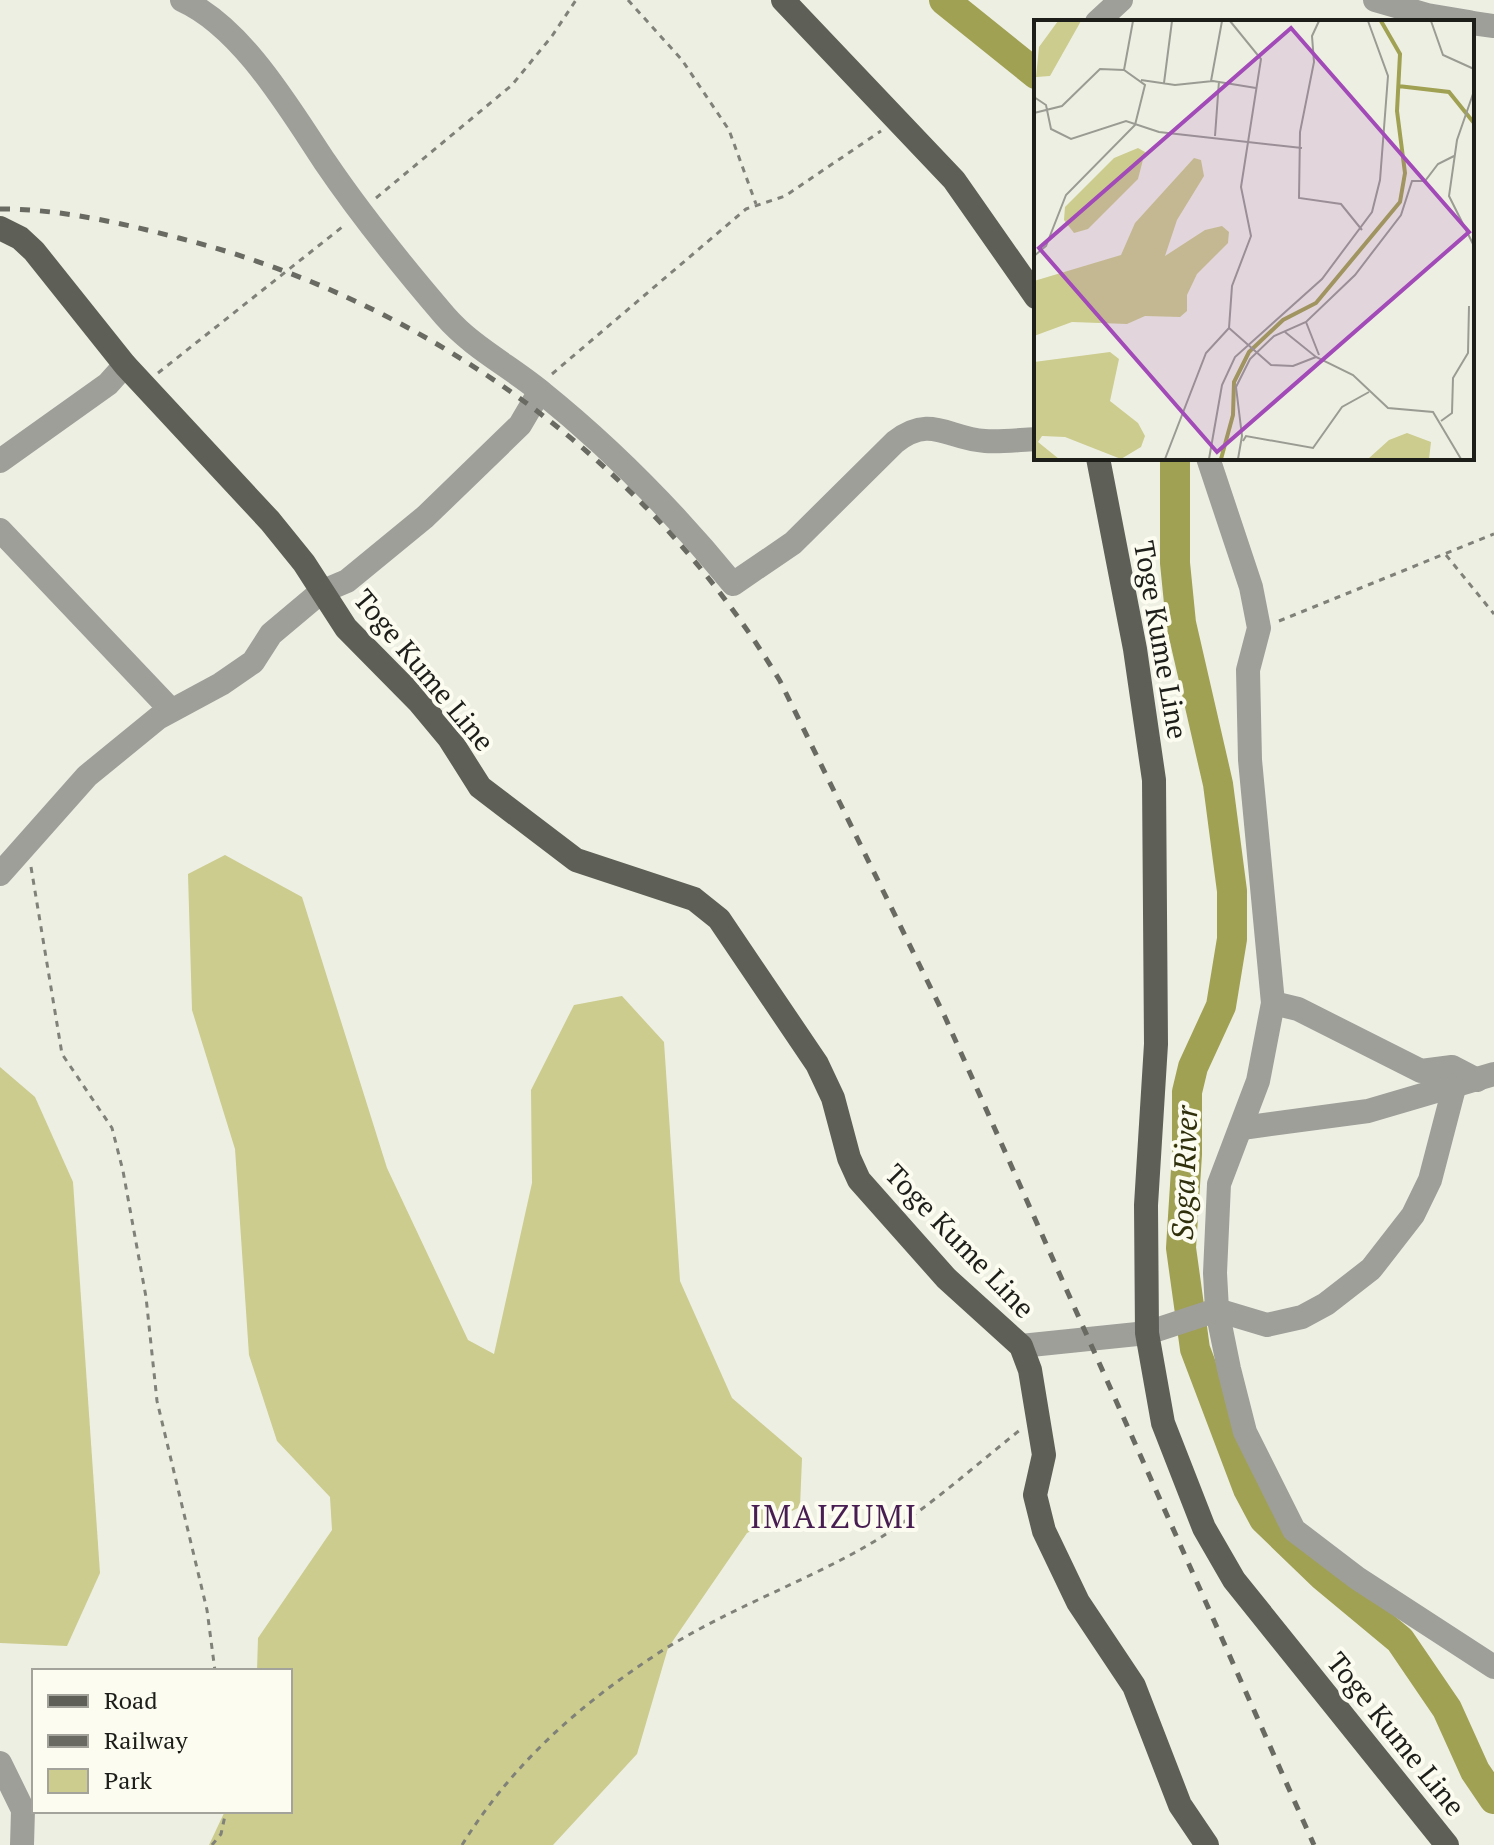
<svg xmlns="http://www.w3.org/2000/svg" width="1494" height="1845" font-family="'PT Serif',serif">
<rect width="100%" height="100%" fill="#eeefe3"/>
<!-- green -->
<g fill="#cbcc8d">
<path d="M225,855L302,897L387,1168L468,1340L494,1354L532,1183L531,1090L574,1005L622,996L664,1042L680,1281L732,1398L802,1458L800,1507L747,1533L668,1648L637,1754L553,1845H209L225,1811H290V1671H257L258,1638L332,1530L330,1497L277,1441L249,1355L235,1149L192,1010L188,874Z"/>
<path d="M0,1067L35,1097L73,1182L100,1573L67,1646L0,1643Z"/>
</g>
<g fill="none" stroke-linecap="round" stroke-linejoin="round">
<!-- river -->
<g stroke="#a0a153" stroke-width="30">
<path d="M944,0L1036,74"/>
<path d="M1175,458V563L1181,623L1218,784L1232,891V939L1221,1006L1193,1067L1187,1092V1154L1181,1248L1195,1349L1248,1489L1264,1519L1323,1576L1400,1640L1447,1709L1475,1771L1494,1799"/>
</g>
<!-- path -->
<g stroke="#808179" stroke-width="3" stroke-dasharray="6 6" stroke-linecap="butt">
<path d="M628,0L682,60L729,130L756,204"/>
<path d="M376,198L512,85L552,36L576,0"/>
<path d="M158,373L346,224"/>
<path d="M552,374L746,209L785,196L881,131"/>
<path d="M1446,555L1494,614"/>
<path d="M1279,621L1494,534"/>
<path d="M31,867L62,1054L112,1128L123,1171L146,1297L157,1401L207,1610L215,1671"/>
<path d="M212,1845L221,1834L226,1811"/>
<path d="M462,1845C513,1763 579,1705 660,1652C721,1613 791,1587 854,1553C914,1521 967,1472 1020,1430"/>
</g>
<!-- minor -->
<g stroke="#9f9f9a" stroke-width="24">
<path d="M182,0C242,27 289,108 325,162C361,215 403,267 445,316C472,347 508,365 540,391C611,448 675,513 733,584L793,543L895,442C931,414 948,439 985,441C1001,442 1020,440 1036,439"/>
<path d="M1375,0L1427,15L1469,22"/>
<path d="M1097,22L1121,0"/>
<path d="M1472,23L1494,26"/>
<path d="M1208,458L1251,587L1259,628L1248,670L1250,760L1273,1003L1258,1081L1219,1184L1215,1273L1217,1310L1229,1369L1245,1432L1294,1530L1357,1578L1494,1667"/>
<path d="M0,461L108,384L125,365"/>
<path d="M0,530L171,710"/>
<path d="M0,874L87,776L158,718L221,684L253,662L271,634L321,592L347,581L425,517L520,425L540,391"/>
<path d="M1273,1003L1298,1009L1421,1071L1452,1067L1477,1080"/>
<path d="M1242,1128L1368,1111L1494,1074"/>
<path d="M1021,1346L1147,1333L1217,1310L1267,1325L1302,1317L1326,1304L1371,1269L1413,1215L1430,1180L1454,1088"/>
<path d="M0,1763L23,1810L22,1845"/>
</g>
<!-- major -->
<g stroke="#5e5f56" stroke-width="24">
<path d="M783,0L954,180L1036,297"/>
<path d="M0,228L20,238L34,251L125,365L270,521L304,563L346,628L419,702L449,738L480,787L576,860L694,899L719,919L817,1064L833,1098L849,1158L859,1180L946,1278L1021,1346L1030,1370L1044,1455L1035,1495L1044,1531L1078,1602L1134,1686L1180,1805L1207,1845"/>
<path d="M1098,458L1135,649L1154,780L1156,1044L1146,1205L1147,1333L1163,1423L1204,1528L1234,1580L1447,1845"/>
</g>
<!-- rail -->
<path stroke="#696a62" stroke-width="5" stroke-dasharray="10 10" stroke-linecap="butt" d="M0,209C61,209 121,223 179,238C427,301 648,461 780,681L945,1017L1314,1845"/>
</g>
<g text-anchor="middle" stroke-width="8" stroke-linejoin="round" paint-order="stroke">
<!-- street labels -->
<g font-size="28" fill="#1d1e19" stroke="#fcfcf1">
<text transform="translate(1161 640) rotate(80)" y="10">Toge Kume Line</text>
<text transform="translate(424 670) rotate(50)" y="10">Toge Kume Line</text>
<text transform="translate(960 1241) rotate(46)" y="10">Toge Kume Line</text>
<text transform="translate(1396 1734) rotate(51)" y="10">Toge Kume Line</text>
</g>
<!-- water labels -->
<g font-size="30" font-style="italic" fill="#30300d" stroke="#fcfcf1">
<text transform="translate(1185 1173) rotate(-88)" y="10">Soga River</text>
</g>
<!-- quarter labels -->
<g font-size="32" letter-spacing="2" fill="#481e52" stroke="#fcfcf1">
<text x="834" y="1528">IMAIZUMI</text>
</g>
</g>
<!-- overview -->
<g transform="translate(1034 20)">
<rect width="440" height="440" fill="#eeefe3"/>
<path d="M24,1H47L16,56L2,57L5,27ZM104,128L111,132L104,159L54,209L40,213L30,200L31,187L80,138ZM160,138L167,140L170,156L143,200L131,236L171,210L188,206L195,212L194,223L163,254L153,275V291L146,297L111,296L93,304L38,302L0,316V261L87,235L101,203ZM76,332L85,339L76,381L104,403L111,416L107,427L87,439L31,417L8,416L4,422L25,439H0V342ZM373,413L397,422L395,439H334L355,420Z" fill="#cbcc8d"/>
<path fill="none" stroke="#a0a153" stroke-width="4" d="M364,66L415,72L440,103M187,439L199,395L200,362L215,332L249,300L282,283L366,182L371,153L363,91L366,34L347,1"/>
<path fill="none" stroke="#9a9b92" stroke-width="2" d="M285,1L278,16L280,42L266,112L265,178L307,184L328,210M397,1L409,35L440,49M90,50L99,1M107,60L141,65L179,61L222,68M177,61L188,1M130,63L138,1M440,71L423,120L415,176L440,226M0,77L12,85L17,109L37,119L92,101L125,112L268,128M0,93L28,86L66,49L90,50L111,65L101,105L32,175L12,226L0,236M181,116L185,61M272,302L285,335M195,308L237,345L259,346L282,337M251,312L282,337L319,355L354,388L399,392L427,439M407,401L418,393L419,358L434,333L435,286M209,421L212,416L279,428L308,387L335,372M131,439L172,333L195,308L198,266L217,216L207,167L227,39L196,1M175,439L188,365L201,337L288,259L338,192L346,160L354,56L334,1M204,439L208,416L202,367L216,339L240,316L272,302L321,255L367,195L378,161H391L404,144L420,136"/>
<path fill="#a24bb8" fill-opacity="0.15" stroke="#a24bb8" stroke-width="4" d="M257,8L435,212L183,432L5,228Z"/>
<rect width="440" height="440" fill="none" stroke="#1d1e19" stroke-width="4"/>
</g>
<!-- legend -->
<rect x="32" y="1669" width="260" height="144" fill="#fcfcf1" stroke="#a3a39b" stroke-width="2"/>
<rect x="48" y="1695" width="40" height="12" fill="#5e5f56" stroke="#a3a39b" stroke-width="2"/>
<text x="104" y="1709" font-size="24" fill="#1d1e19">Road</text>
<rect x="48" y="1735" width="40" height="12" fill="#696a62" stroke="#a3a39b" stroke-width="2"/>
<text x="104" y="1749" font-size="24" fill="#1d1e19">Railway</text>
<rect x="48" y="1769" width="40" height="24" fill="#cbcc8d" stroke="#a3a39b" stroke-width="2"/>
<text x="104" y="1789" font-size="24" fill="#1d1e19">Park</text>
</svg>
